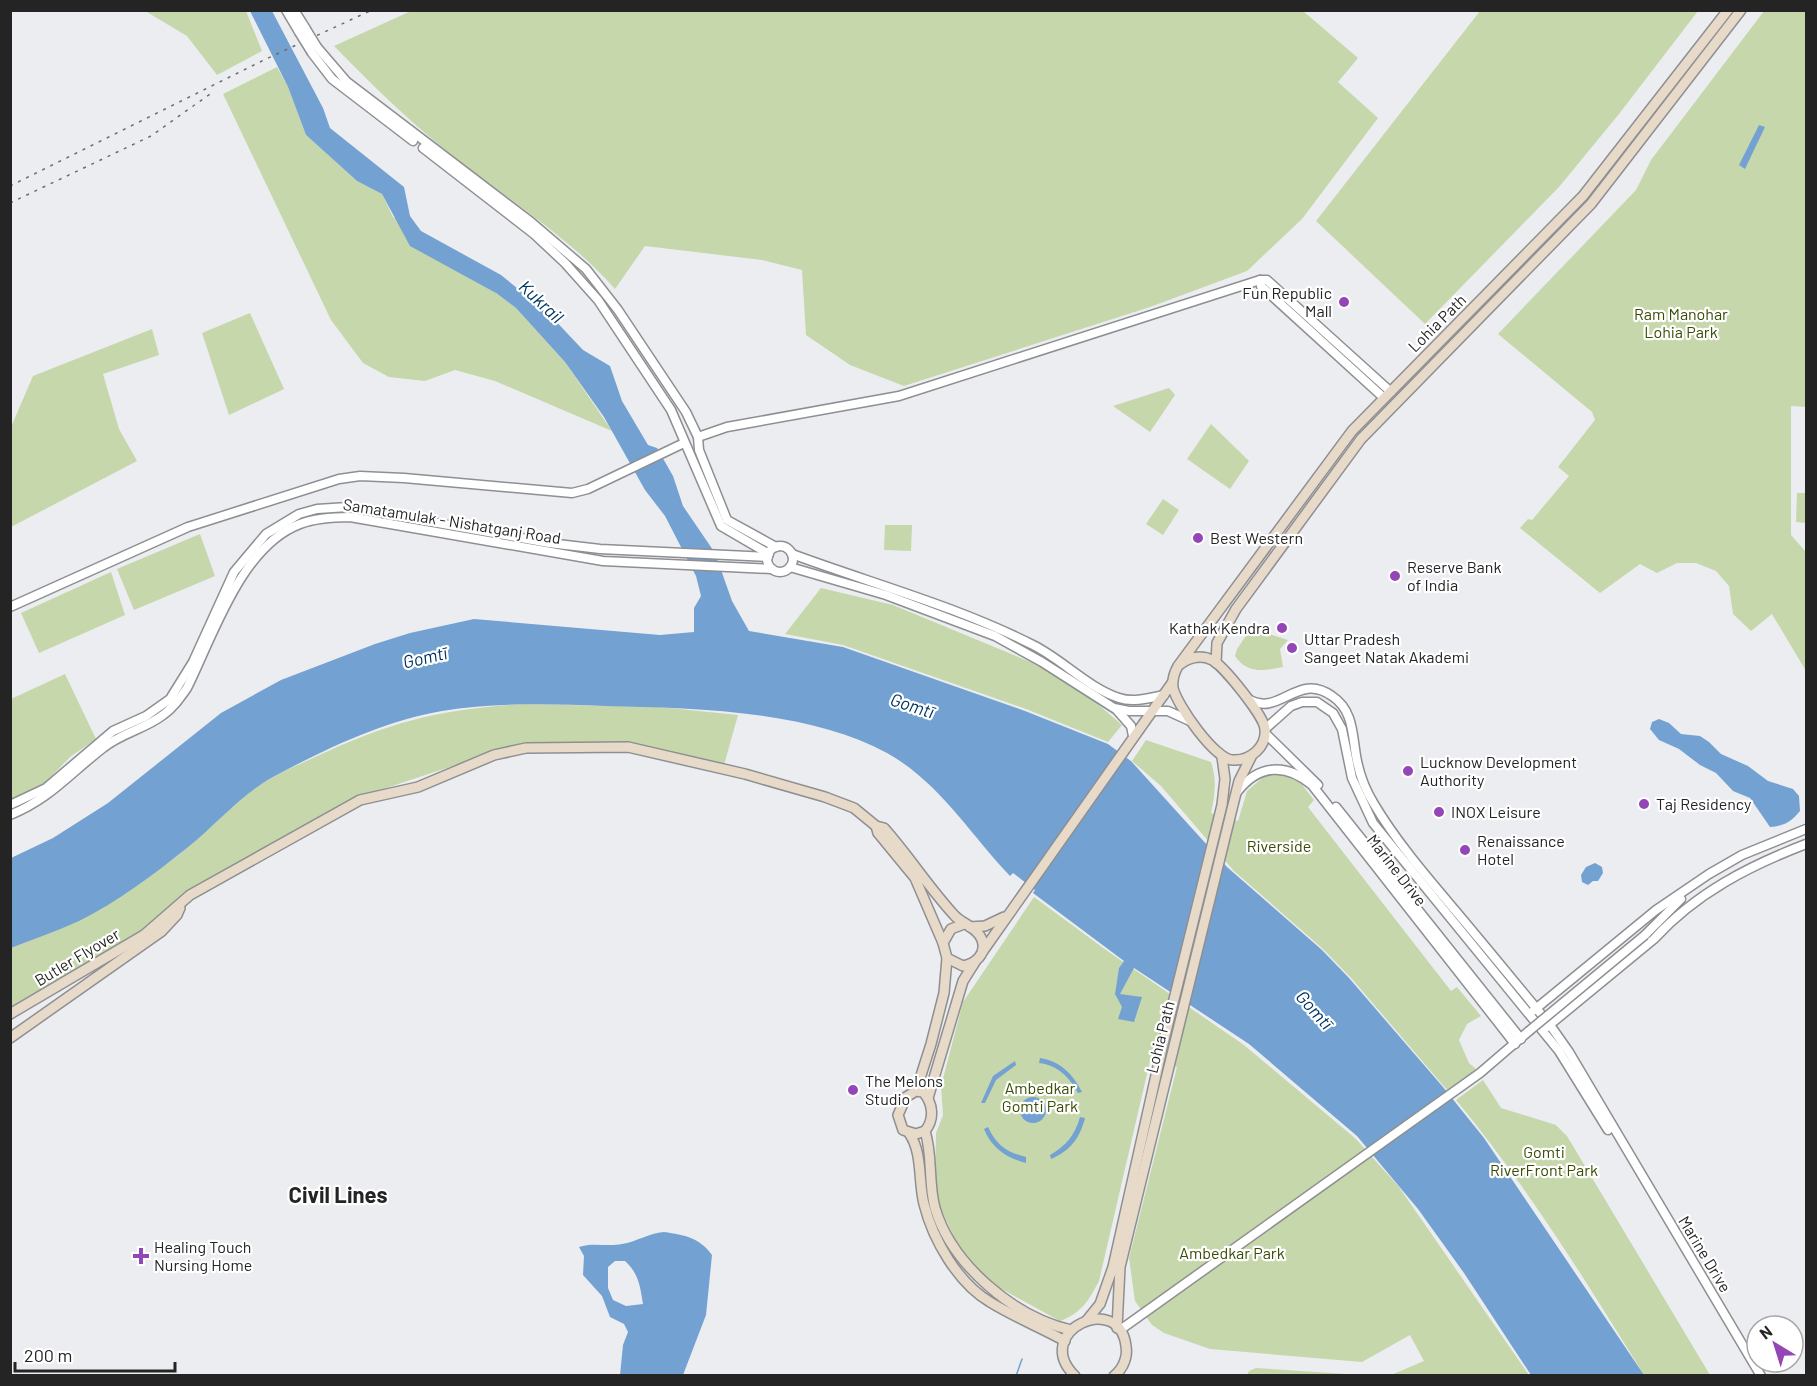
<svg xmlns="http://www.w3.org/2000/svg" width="1817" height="1386" font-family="Barlow,sans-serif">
<rect width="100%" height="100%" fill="#ecedf1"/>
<!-- green -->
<g fill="#c6d7ab">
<path d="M145,11H246L262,51L217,75L187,36Z"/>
<path d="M411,11H1303L1358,58L1338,82L1378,118L1302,219L1247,271L1150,307L904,386L850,365L806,335L802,270L762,260L645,246L615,289C570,238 512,202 459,161C414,126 374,87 334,46Z"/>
<path d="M1480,11H1698L1619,114L1559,187L1425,324L1316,221Z"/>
<path d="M1764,11H1806V407L1791,406V535L1806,552V671L1772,614L1751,631L1733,614L1729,586L1716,571L1696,563H1677L1657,573L1640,564L1600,593L1520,528L1528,519L1532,520L1569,476L1558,467L1595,420L1592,412L1498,334L1636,190L1651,160Z"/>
<path d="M277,67L288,87L306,135L357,181L382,194L393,217L516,308L565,362L612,431L495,381L455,370L425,381L389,377L363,363L331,320L223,94Z"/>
<path d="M250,313L284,389L229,415L202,333Z"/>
<path d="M152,329L159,355L103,374L119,429L137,461L11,527V427L33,376Z"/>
<path d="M1169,388L1175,395L1150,432L1113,406Z"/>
<path d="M1211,424L1249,461L1230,489L1187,459Z"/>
<path d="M1797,493H1806V523L1796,522Z"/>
<path d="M1163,499L1179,510L1163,535L1146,524Z"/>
<path d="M885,525H912L911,551L884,550Z"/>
<path d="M200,534L215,576L134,610L117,569Z"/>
<path d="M111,572L125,615L39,653L21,613Z"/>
<path d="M821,588L893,605L1045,668L1086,694L1122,725L1108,742L1026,709L843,645L785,634Z"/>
<path d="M1251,628L1288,640L1280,649L1283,667C1264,671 1247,674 1235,656L1237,649Z"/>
<path d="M65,674L96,739L70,757L46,782L11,799V699Z"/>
<path d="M524,704L660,707L738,715L724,765L625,743L516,745L359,797L290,833L185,896L146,931L11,1013V948C75,923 133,891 187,848C212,828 232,803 259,785C277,774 296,766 315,757C392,721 440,709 524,704Z"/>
<path d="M1146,740L1211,762C1217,779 1215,795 1211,813L1238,821L1247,791L1266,775L1280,772L1296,777L1314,800L1308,807L1451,991L1457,987L1481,1016L1467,1024L1459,1040L1469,1063L1477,1070L1447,1090L1352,979L1323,949L1234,871L1161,786L1132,761Z"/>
<path d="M1034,897L1106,950L1244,1045L1356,1139L1399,1187L1529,1375H1391L1424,1361L1410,1335L1362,1362L1210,1349L1164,1333L1152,1325L1135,1301L1129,1258L1177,1067L1150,1061L1099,1281C1089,1300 1082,1313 1060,1321L996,1286L973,1266L956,1241L938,1203L935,1178L936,1133L943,1115L941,1086L963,1002Z"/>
<path d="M1483,1080L1501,1108L1556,1125L1567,1136L1710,1375H1644C1586,1281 1527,1186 1456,1100Z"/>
<path d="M1256,1368L1362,1375H1247L1249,1371Z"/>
</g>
<!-- water -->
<g fill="#73a2d2" fill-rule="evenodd">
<path d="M250,11H272L323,108L330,128L404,187L410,216L421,231L501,275L549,314L583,350L610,366L622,401L648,445L657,448L673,476L683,506L715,553L732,601L749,631L843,647L1025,711L1108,744L1131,761L1227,867L1322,950L1349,978L1443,1087L1484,1138L1644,1375H1531L1464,1273L1418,1209L1357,1136L1249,1044L1134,968L1120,994L1142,997L1134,1022L1118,1019L1122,1007L1115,994L1119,968L1124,961L1033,893L1035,890L1013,873L1010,876C970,834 939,782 887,753C808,710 693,708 605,706C550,704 496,702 442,711C384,721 325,749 273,777C240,795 216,825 187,848C153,875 117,902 79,921C57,931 33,939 11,948V858L53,838L108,803L221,713L281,680L375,644L410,633L474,619L660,635L694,632V608L701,596L696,576L665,516L645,490L604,417L565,362L516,308L496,293L410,246L382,194L357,181L306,135L288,87Z"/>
<path d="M1759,125L1765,127L1745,169L1739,165Z"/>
<path d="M1659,719L1669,723L1681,734L1700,736L1709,742L1721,754L1748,766L1768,781L1793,789L1799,796L1800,811C1791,822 1784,826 1770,827L1750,798L1733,791L1716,773L1700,765L1679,749L1659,740L1650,729L1652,722Z"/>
<path d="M1595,863L1602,867L1603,873L1598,881H1593L1588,885L1582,882L1581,875L1586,867Z"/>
<path d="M1040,1058C1060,1061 1073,1074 1082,1092L1078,1093C1070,1078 1058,1065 1039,1063Z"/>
<path d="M1015,1061L1016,1065L996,1080L985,1103H981L993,1076Z"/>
<circle cx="1033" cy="1110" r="13"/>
<path d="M1080,1117L1085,1118C1080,1138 1070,1151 1051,1159L1050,1155C1066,1146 1075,1135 1080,1117Z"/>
<path d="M988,1127C996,1145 1008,1153 1026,1157V1163C1006,1158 991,1147 984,1129Z"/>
<path d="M664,1232C685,1235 700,1238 712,1255L706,1315L683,1375H620L623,1345L628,1332L624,1324L610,1317L602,1296L583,1275L584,1256L579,1247C593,1242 607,1247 622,1244C636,1242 649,1233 664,1232ZM615,1261H625C639,1274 640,1286 643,1304L626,1306L613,1300L608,1288V1267Z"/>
</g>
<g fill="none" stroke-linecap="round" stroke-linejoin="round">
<!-- stream -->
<path stroke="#73a2d2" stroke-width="1.5" d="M1016,1376L1022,1359"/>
<defs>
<g id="tertiary">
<path d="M286,10L299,32"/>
<path d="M294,10L306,29"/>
<path d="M317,47L347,82L531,222L586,269L618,310L686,412L698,437L699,450L727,520L776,547"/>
<path d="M312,53L332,79L413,141"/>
<path d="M423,148L534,234L565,263L598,300L671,410L721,526L769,554"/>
<path d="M1260,280L1261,286L1384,398"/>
<path d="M698,437L727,427L899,396L1260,280H1267L1391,392"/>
<circle cx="780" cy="559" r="13"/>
<path d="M792,554C873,584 956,606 1033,645C1063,660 1087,687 1119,698C1133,703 1150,698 1164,695"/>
<path d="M790,567L886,595L995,636L1042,662L1114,708L1129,711H1168L1190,721"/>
<path d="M10,607L188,527L339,479L360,476L404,478L572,493L588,489L684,443"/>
<path d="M1248,699C1280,718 1297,671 1332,696C1355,711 1352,738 1357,761C1360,776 1366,791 1374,804C1396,841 1426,876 1454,909C1486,947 1518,986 1550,1025L1569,1052L1761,1376"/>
<path d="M1116,709L1131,726L1133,736"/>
<path d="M1265,729L1291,706L1302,702H1317L1333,713L1342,729L1352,778L1373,823L1559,1051L1608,1130"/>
<path d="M1265,733L1318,785"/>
<path d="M1237,792C1259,764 1286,763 1312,785L1515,1044"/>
<path d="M10,805L46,788L113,731L146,716L170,699L193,662L234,572L266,534L299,514L317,509L348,507L549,543L600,549L768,557"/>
<path d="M1336,807L1521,1039"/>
<path d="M10,815C51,798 69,774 103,748C121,733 145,729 163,715C173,708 180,698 187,688C213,636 241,546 300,524C316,518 332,517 350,517L603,561L772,569"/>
<path d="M1645,935L1681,899"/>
<path d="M1533,1011L1656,910L1709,874L1742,855L1806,829"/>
<path d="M1547,1027L1654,939C1696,893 1749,866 1806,844"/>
<path d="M1120,1330L1480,1073L1529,1031"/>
</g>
<g id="secondary">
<path d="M1216,663L1217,643L1236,609L1361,439L1591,204L1741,10"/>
<path d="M1178,666C1187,658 1200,654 1212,660C1223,665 1264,716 1265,729C1267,747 1250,761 1233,760C1215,760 1177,705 1173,688C1172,680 1174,673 1178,666L1352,431L1583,196L1728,10"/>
<path d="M876,826L878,833L915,878L943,943"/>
<path d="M970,927L985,926L1004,917"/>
<path d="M983,951L1172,683"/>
<path d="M10,1014L144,935L190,895L360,800L418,787L494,755L526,748L628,747L745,774L825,797L854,808L876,826L884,828C909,856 929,888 955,916C963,924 978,928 982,940C987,954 975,964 963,966L947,958L943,943L951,929L964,924"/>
<path d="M10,1038L162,931L177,915L180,908"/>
<path d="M916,1091L923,1092C933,1103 935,1119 925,1131L916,1134L903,1130L898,1115L906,1097L916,1091L931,1044L944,993L947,958"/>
<path d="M928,1098L963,981L975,962"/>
<path d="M925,1131C933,1156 928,1183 935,1208C952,1265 1014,1317 1071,1330"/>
<path d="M909,1133C923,1153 918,1181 924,1204C933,1240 958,1283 990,1302C1014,1317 1040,1327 1065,1341"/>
<path d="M1087,1320L1100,1304L1113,1267L1163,1044L1222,805L1225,779L1222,757"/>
<path d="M1117,1328L1120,1267L1232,809L1239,781L1251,757"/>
<path d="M1075,1376C1030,1332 1119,1290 1126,1346C1128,1357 1123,1369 1114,1376"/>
</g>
</defs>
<!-- tertiary casing -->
<use href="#tertiary" stroke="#8e8f92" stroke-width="11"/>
<!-- secondary casing -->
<use href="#secondary" stroke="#8e8f92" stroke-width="12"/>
<!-- tertiary -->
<use href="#tertiary" stroke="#fff" stroke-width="8"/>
<!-- secondary -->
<use href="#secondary" stroke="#e8dac9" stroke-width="9"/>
<!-- rail -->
<g stroke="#6c6c6f" stroke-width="1.5" stroke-dasharray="3 6" stroke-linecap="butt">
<path d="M10,186L266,59L372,10"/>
<path d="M10,203L151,136L210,94"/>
</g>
<defs>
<g id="tertiary-bridge">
<path d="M306,29L317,47"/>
<path d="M299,32L312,53"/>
<path d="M1529,1031L1645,935"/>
</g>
</defs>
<!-- tertiary-bridge casing -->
<use href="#tertiary-bridge" stroke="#8e8f92" stroke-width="11" stroke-linecap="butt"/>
<!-- tertiary-bridge -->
<use href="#tertiary-bridge" stroke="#fff" stroke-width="8"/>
</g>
<!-- markers -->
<g fill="#9446b7" stroke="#fff" stroke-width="2">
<circle cx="1344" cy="302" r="6"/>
<circle cx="1198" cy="538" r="6"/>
<circle cx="1395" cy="576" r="6"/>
<circle cx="1282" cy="628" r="6"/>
<circle cx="1292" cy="648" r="6"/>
<circle cx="1408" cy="771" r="6"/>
<circle cx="1644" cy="804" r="6"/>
<circle cx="1439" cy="812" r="6"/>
<circle cx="1465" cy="850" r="6"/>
<circle cx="853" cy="1090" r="6"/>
<path d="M138 1247h6v6h6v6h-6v6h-6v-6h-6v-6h6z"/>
</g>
<g text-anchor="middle" stroke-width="4.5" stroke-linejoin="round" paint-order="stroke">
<!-- poi labels -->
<g font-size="16" fill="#242425" stroke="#fff" text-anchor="start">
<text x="1332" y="299" text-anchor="end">Fun Republic<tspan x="1332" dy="18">Mall</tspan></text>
<text x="1210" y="544">Best Western</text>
<text x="1407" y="573">Reserve Bank<tspan x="1407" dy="18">of India</tspan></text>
<text x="1270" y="634" text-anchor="end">Kathak Kendra</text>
<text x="1304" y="645">Uttar Pradesh<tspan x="1304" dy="18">Sangeet Natak Akademi</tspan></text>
<text x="1420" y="768">Lucknow Development<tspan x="1420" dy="18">Authority</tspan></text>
<text x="1656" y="810">Taj Residency</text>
<text x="1451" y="818">INOX Leisure</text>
<text x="1477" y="847">Renaissance<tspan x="1477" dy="18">Hotel</tspan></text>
<text x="865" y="1087">The Melons<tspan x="865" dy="18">Studio</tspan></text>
<text x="154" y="1253">Healing Touch<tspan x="154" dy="18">Nursing Home</tspan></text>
</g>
<!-- park labels -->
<g font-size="16" fill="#3a4c04" stroke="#fff">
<text x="1681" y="320">Ram Manohar<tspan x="1681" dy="18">Lohia Park</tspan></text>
<text x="1279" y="852">Riverside</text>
<text x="1040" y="1094">Ambedkar<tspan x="1040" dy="18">Gomti Park</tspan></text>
<text x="1544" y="1158">Gomti<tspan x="1544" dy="18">RiverFront Park</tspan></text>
<text x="1232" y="1259">Ambedkar Park</text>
</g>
<!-- street labels -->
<g font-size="16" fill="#242425" stroke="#fff">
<text transform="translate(1437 323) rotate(-45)" y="6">Lohia Path</text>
<text transform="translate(452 521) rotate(9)" y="6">Samatamulak - Nishatganj Road</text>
<text transform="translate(1397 870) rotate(52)" y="6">Marine Drive</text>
<text transform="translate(77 957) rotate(-31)" y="6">Butler Flyover</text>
<text transform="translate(1160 1037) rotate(-76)" y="6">Lohia Path</text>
<text transform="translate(1705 1254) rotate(59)" y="6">Marine Drive</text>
</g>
<!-- water labels -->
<g font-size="18" font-style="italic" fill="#003662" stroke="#fff">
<text transform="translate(541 302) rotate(43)" y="6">Kukrail</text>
<text transform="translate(425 658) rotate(-13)" y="6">Gomtī</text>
<text transform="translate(912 706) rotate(18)" y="6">Gomtī</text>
<text transform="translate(1314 1010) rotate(48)" y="6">Gomtī</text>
</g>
<!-- district labels -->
<g font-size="22" font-weight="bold" fill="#242425" stroke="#fff">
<text x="338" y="1203">Civil Lines</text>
</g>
</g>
<!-- border -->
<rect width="1817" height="1386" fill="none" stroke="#242425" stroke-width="24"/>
<!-- north arrow -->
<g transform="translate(1775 1344) rotate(322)"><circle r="28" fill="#ffffff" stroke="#a7a7a8" stroke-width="1.5"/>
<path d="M0-4.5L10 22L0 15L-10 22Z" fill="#9446b7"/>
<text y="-9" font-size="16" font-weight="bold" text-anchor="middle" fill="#242425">N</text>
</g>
<!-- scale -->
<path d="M15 1362v9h160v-9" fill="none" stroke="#242425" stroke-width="3"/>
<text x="24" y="1362" font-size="18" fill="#242425" stroke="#ffffff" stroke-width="4.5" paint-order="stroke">200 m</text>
</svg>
